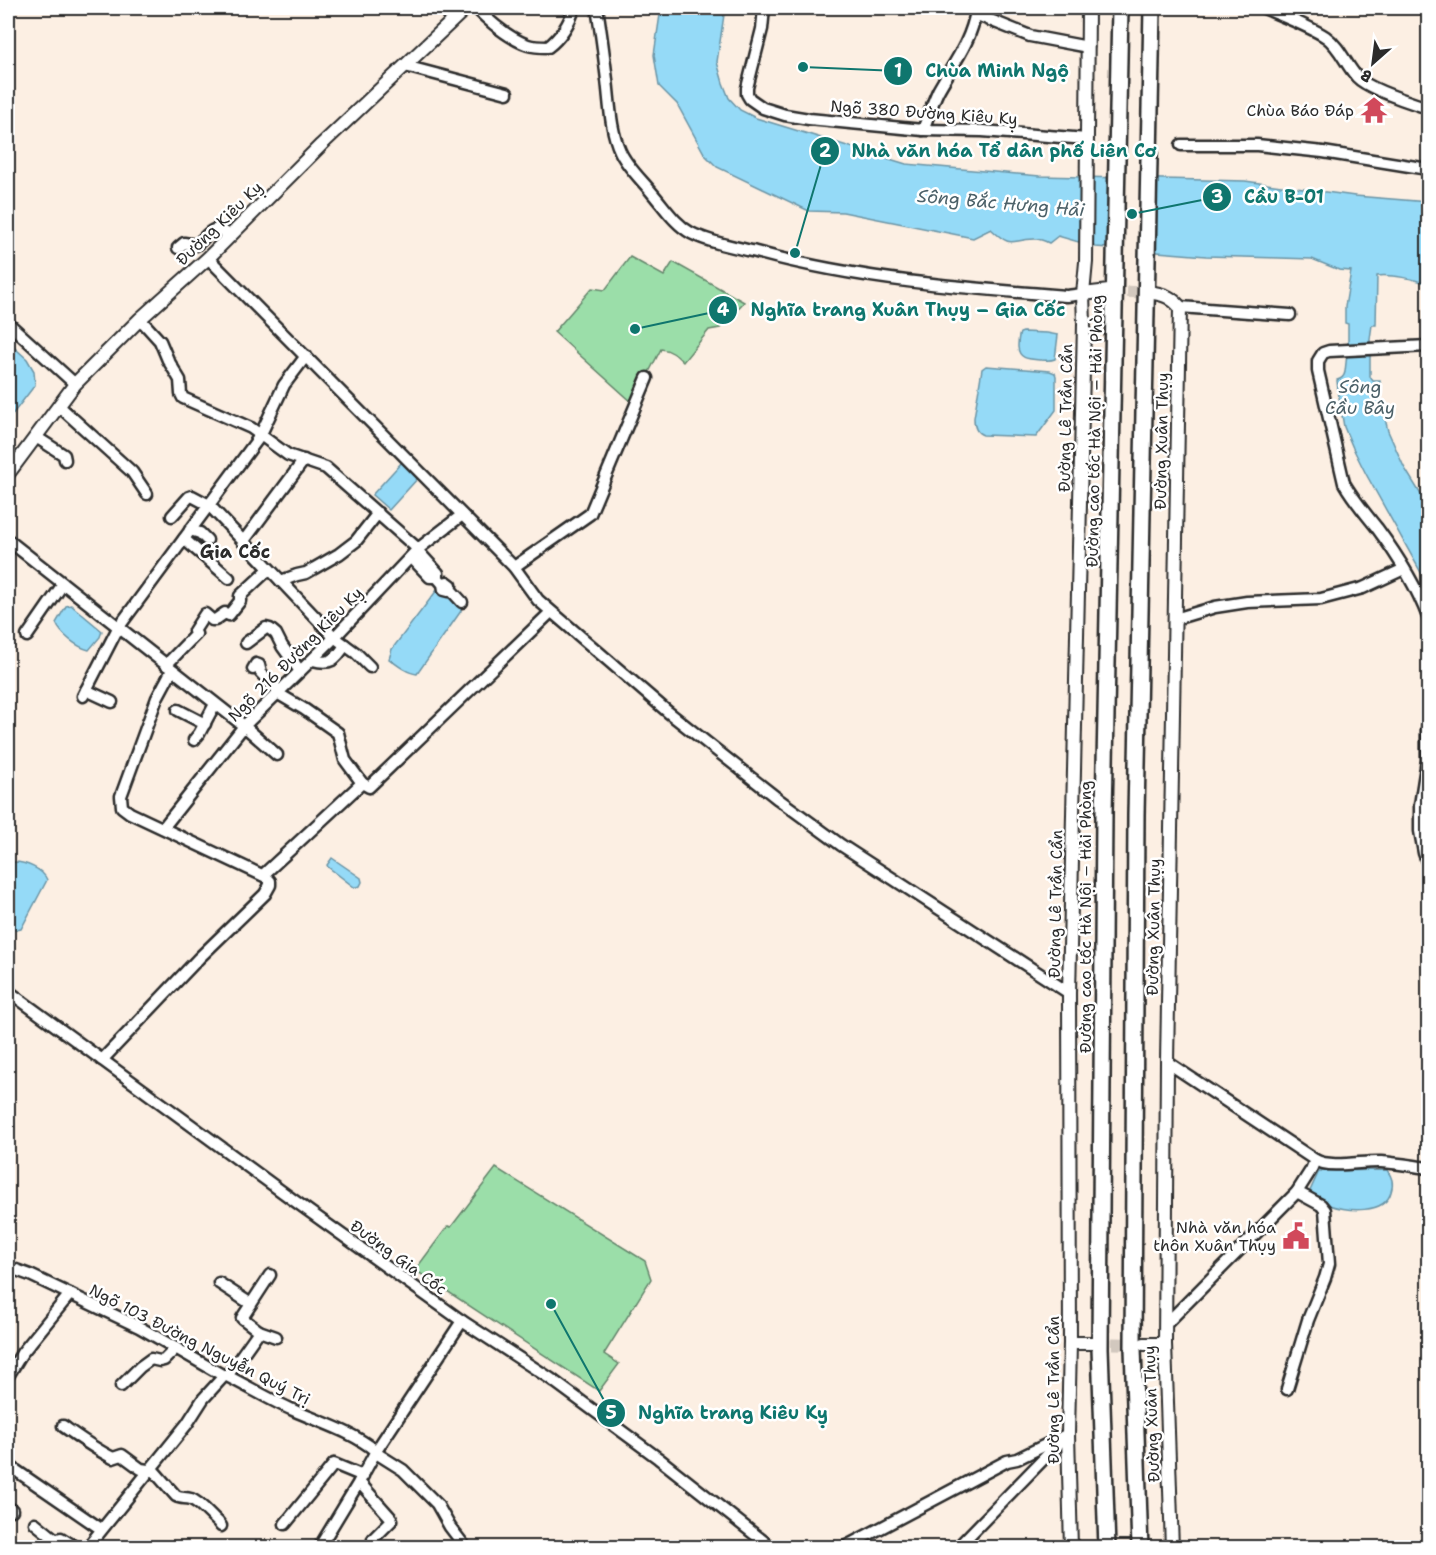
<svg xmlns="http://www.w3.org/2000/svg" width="1436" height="1555" font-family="'Shantell Sans',sans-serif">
<rect width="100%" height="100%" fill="#fcefe3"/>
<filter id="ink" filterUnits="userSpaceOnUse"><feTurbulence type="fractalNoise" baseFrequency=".0167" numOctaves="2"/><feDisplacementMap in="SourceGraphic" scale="12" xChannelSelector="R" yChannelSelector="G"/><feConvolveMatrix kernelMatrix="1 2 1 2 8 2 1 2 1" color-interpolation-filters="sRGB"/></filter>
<g filter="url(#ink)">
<!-- green -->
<g fill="#9bdea9" stroke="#63846a" stroke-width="1.5">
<path d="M630,257L664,276L673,262L744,302L720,328L709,330L683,362C676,355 671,350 661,349L633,403L554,332L592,288L605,290Z"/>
<path d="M496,1168L645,1261L651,1279L604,1354L619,1364L599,1391L415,1270L448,1226L451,1227Z"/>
</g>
<!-- water -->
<g fill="#95daf7" stroke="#6b94a5" stroke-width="1.5">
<path d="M661,8H725L717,62L723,83L729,98L740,110L756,118L906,164L1040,176L1245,181L1355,196L1428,202V284C1415,279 1390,274 1377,276L1376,325H1372L1370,339V377L1373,381H1380L1381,402L1388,431L1404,467L1428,506V585L1366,474L1353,448L1344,427L1338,391L1337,380C1342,379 1344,377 1345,372L1348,344V324L1345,323V307L1351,271L1339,270L1312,259L1206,256L1096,247L1058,236L1049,243C1045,241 1039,239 1035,239C1010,239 1013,250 991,229L973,238L843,212L809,211L717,167L705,155L677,104L659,86L654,55Z"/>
<path d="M1023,332L1047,333L1058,335L1055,359C1050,361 1046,360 1041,360C1030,359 1019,360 1018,347C1018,341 1018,338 1020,333Z"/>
<path d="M8,342L27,359L34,371L35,385L8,420Z"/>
<path d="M986,366L1050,371L1055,373L1056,376V410L1036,437L983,435C976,433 974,425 974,418L982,369Z"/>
<path d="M402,462L419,477L389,510L372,495Z"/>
<path d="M437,590L452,599L461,606V611L417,674C407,673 397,665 389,659L392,649Z"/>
<path d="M71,605L102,631L100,637L89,650C77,647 61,635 56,623L66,606Z"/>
<path d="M332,858L361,878L362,882L360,886L356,887H354L328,867L327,865Z"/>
<path d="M14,862C25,862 43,869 47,880L21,929L16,930L8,927V870L11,864Z"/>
<path d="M1387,1170C1392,1177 1394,1183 1391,1192C1385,1215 1347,1211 1329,1205C1322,1202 1316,1198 1309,1193L1319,1171Z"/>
</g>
<!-- pier -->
<path fill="#fcefe3" d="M1116,175L1149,176L1147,254L1115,251Z"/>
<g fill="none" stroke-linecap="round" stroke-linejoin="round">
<!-- major-tunnel -->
<g stroke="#d2c8be" stroke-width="12" stroke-dasharray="12 6" stroke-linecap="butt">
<path d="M1109,291L1153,293"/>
<path d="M1094,1343L1140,1344"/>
</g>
<defs>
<g id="minor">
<path d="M476,8C491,23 508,38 528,45C534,47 541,47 548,47C560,38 570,23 574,8"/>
<path d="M597,8C601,31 604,56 607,80C610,104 610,129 620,151C627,167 642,180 653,194C665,208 675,224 691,233C711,243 735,247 756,252C858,280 963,288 1067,296L1083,294"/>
<path d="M764,8L762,29L747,88V94L750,99L763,108L785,115L809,119L923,130L982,131L1087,139"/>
<path d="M976,8L978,14L980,16L1030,36L1088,47"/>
<path d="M1264,8C1282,16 1309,26 1326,37C1340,47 1346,65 1357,77C1368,89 1412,103 1428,108"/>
<path d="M405,66L507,93"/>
<path d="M923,130C928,117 932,104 938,91C953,64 971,42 976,11"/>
<path d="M1181,145H1257L1323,152L1428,169"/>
<path d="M178,248L184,243L196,245C209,235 213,221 230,236"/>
<path d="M208,258L514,567L538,600L668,712L778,799L841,845L1069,993"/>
<path d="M1180,307L1290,315"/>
<path d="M140,319L160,341L168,360L180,380L181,394L183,398L251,428L288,455L326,468L418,549"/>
<path d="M8,323L75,384"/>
<path d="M1428,346L1329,351L1323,353L1318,361V371L1344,483C1353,499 1365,513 1377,528C1397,555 1416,585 1428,617"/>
<path d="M59,406L132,472L147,494"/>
<path d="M36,437L64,455L65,460"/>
<path d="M172,516L189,497L192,496L209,505L334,637L356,653L370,667"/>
<path d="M190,530L200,533L207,540"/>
<path d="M184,539L229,578"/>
<path d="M8,540L244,726L277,755"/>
<path d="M243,542L304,460"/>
<path d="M417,550L438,573L437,577L443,584L444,590L448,591L450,589L451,585L447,582L443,584"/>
<path d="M411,557L430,577H437"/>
<path d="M514,567L590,514L647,378"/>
<path d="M281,581L297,575L306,573L339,554L356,541L378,513"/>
<path d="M450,589L462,602"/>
<path d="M1175,619L1215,607L1247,602L1321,599L1363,588L1404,569"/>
<path d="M8,628V629"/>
<path d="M27,636L63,584"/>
<path d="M246,643L266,628L270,629L276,634L282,646L300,671"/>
<path d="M313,660C330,665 336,660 345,645"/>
<path d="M166,665L196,634L194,631L205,614L212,620H215L225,613L229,615L240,601V596L269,569"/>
<path d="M253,669L256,664L259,665L261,673L279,691"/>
<path d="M86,690L112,702"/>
<path d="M277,693L304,709L338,733L345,760L362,783L369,787L551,612"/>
<path d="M83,696L118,628L260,436L284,385L306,356"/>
<path d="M178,710L205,724"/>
<path d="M1428,724L1427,730V760L1420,805V831L1424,853L1428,864"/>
<path d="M194,740L199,734L215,704"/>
<path d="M163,828L244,726L329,643L418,549L462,515"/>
<path d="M263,875L362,783"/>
<path d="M8,991L292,1199L462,1321L551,1379L658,1458L772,1548"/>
<path d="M102,1060L199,958L265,894L270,885V881L266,877L130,813L122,807L121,796L157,698L172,670"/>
<path d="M1167,1062L1315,1160"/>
<path d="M8,1267L30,1275L139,1327L224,1376H227C249,1387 270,1400 293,1410C322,1423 351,1431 376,1451"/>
<path d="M219,1283L251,1304"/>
<path d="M1166,1324L1297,1192L1311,1170L1315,1160C1332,1169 1362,1161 1381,1162C1397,1163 1413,1166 1428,1168"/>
<path d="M259,1331L276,1337"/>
<path d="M8,1376L22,1353L70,1294"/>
<path d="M227,1376L259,1331L242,1318L270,1275"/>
<path d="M121,1386L140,1367L151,1359L160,1361L164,1360L176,1348"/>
<path d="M1287,1389L1308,1320L1325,1278L1329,1264L1325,1210L1321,1205L1297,1192"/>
<path d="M63,1426C80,1438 95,1449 113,1458L122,1455L141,1469L154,1471L176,1496C181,1499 185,1497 191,1499C201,1503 210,1515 218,1522L221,1526"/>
<path d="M376,1453L403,1470L437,1504L450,1527L466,1548"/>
<path d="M8,1465L101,1529"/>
<path d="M359,1482L391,1518L392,1520L373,1539V1543L377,1548"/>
<path d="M8,1507L12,1510"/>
<path d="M35,1523L56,1540L61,1538L77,1548"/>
<path d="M285,1524L334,1464L363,1476"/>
<path d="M87,1548L187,1424L203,1399L224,1376"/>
<path d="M319,1548L359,1482L376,1451L462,1321"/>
<path d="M843,1548L1007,1461L1017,1459L1068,1434"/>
<path d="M957,1548L1061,1441"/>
</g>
<g id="major">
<path d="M1154,293C1166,295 1172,298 1180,307L1167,1062L1165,1344L1172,1548"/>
<path d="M1083,294L1109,291"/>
<path d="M8,474L75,384L140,319L208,258L321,145L466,8"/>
<path d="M1070,1343H1094"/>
<path d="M1144,1344H1165"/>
<path d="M1071,1548L1068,1434L1070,1343L1069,993L1084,324L1083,294L1086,262L1088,8"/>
</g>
<g id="highway">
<path d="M1107,1548L1100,1348L1104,814L1120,8"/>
<path d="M1140,1548L1133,1348L1136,815L1152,8"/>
</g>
</defs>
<!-- minor casing -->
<use href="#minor" stroke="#2b2b2b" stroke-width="15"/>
<!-- major casing -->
<use href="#major" stroke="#2b2b2b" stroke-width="16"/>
<!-- highway casing -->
<use href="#highway" stroke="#2b2b2b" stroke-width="20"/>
<!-- minor -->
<use href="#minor" stroke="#fff" stroke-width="10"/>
<!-- major -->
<use href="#major" stroke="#fff" stroke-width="12"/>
<!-- highway -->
<use href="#highway" stroke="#fff" stroke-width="15"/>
</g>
</g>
<!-- icons -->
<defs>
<symbol id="temple-bare" viewBox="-9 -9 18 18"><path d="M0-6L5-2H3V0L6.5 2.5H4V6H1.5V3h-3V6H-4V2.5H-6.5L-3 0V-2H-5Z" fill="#d1495b" stroke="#fff" stroke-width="2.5" paint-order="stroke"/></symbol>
<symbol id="civic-bare" viewBox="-9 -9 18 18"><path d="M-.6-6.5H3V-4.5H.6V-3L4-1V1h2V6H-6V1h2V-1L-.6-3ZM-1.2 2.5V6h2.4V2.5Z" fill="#d1495b" stroke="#fff" stroke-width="2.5" paint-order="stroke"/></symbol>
</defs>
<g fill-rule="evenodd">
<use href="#temple-bare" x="1355" y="91" width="38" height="38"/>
<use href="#civic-bare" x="1277" y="1217" width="38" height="38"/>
</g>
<g text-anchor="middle" stroke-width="5" stroke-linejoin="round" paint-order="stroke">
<!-- poi labels -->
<g font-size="16" fill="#2b2b2b" stroke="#fff" text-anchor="end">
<text x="1354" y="116">Chùa Báo Đáp</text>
<text x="1276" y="1233">Nhà văn hóa<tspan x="1276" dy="18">thôn Xuân Thụy</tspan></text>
</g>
<!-- street labels -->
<g font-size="16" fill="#2b2b2b" stroke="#fff">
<text transform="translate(924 112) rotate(4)" y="6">Ngõ 380 Đường Kiêu Kỵ</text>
<text transform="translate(219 223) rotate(-44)" y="6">Đường Kiêu Kỵ</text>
<text transform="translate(1065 418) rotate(-89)" y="6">Đường Lê Trần Cẩn</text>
<text transform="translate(1094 431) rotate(-89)" y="6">Đường cao tốc Hà Nội – Hải Phòng</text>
<text transform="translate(1161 441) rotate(-89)" y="6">Đường Xuân Thụy</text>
<text transform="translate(295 654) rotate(-45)" y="6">Ngõ 216 Đường Kiêu Kỵ</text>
<text transform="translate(1055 904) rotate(-89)" y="6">Đường Lê Trần Cẩn</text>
<text transform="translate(1085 917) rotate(-90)" y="6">Đường cao tốc Hà Nội – Hải Phòng</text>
<text transform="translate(1153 927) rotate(-89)" y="6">Đường Xuân Thụy</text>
<text transform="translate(399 1257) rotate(36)" y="6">Đường Gia Cốc</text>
<text transform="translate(200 1344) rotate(27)" y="6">Ngõ 103 Đường Nguyễn Quý Trị</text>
<text transform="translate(1053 1390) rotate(-90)" y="6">Đường Lê Trần Cẩn</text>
<text transform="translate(1151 1414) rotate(-92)" y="6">Đường Xuân Thụy</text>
</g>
<!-- water labels -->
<g font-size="18" font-style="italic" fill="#4b6068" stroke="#fff">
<text transform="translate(1001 203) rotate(5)" y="6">Sông Bắc Hưng Hải</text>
<text x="1360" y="393">Sông<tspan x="1360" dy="21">Cầu Bây</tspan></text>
</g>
<!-- neighbourhood labels -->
<g font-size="18" font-weight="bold" fill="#2b2b2b" stroke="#fff">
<text x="235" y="558">Gia Cốc</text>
</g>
</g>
<!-- callouts -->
<path fill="none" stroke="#0f766e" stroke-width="2" d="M803 67L898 71M795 253L825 151M1132 214L1217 197M635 329L723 310M551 1304L611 1413"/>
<g fill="#0f766e" stroke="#fff" stroke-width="2">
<circle cx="803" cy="67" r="6"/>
<circle cx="795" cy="253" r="6"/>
<circle cx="1132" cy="214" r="6"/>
<circle cx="635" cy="329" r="6"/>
<circle cx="551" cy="1304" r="6"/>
<circle cx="898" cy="71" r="15"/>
<circle cx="825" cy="151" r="15"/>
<circle cx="1217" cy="197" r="15"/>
<circle cx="723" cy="310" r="15"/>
<circle cx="611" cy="1413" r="15"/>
</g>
<g font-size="18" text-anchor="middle" font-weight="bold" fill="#fff">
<text x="898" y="77">1</text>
<text x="825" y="157">2</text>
<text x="1217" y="203">3</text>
<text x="723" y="316">4</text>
<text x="611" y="1419">5</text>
</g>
<g font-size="18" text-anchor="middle" font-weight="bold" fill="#0f766e" stroke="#fff" stroke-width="5" stroke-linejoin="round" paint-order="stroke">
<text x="997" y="77">Chùa Minh Ngộ</text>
<text x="1004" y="157">Nhà văn hóa Tổ dân phố Liên Cơ</text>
<text x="1284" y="203">Cầu B-01</text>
<text x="908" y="316">Nghĩa trang Xuân Thụy – Gia Cốc</text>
<text x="733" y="1419">Nghĩa trang Kiêu Kỵ</text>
</g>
<!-- margin -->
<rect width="1436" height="1555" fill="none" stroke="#fff" stroke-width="30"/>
<rect x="15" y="15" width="1406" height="1525" fill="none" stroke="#2b2b2b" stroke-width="2" filter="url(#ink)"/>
<!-- north arrow -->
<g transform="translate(1373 63) rotate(208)" stroke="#ffffff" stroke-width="4.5" paint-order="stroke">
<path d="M0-4.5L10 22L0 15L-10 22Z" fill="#2b2b2b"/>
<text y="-9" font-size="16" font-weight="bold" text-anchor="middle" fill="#2b2b2b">B</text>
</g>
</svg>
